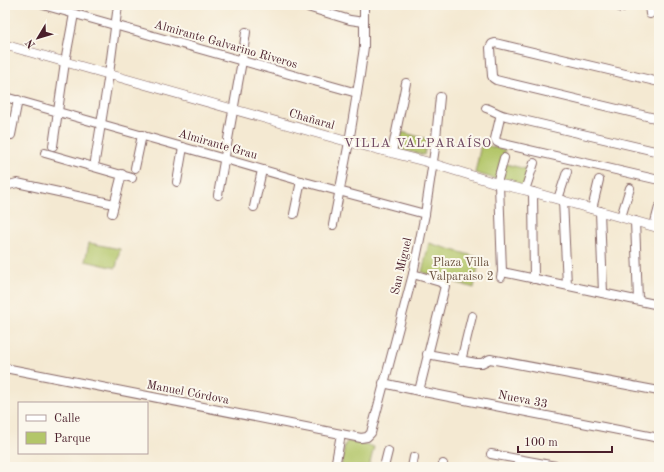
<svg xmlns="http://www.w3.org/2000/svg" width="664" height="472" font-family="'Old Standard TT',serif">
<rect width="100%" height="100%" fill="#fbf7ec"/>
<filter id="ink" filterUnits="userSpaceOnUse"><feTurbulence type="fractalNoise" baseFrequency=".025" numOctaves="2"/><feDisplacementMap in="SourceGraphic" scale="8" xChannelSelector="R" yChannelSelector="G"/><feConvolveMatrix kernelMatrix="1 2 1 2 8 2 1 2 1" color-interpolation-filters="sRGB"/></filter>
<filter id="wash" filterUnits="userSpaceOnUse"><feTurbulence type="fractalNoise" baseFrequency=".012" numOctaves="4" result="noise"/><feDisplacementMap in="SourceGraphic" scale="16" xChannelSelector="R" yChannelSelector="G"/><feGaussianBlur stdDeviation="0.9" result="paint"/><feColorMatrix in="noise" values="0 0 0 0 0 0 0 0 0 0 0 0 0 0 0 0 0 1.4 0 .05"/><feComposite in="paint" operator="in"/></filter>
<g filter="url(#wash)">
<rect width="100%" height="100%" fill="#f4e9d2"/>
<!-- green -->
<g fill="#b3c669" stroke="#7e724a">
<path d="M402,132L427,139L424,155L398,149Z"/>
<path d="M481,144L505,150L502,163L530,170L524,187L475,173Z"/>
<path d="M89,243L120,249L116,268L85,261Z"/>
<path d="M429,243L480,258L474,288L422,272Z"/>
<path d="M348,441L374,447L369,467H341L345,444Z"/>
</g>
</g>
<g filter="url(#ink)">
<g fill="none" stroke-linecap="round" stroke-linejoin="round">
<defs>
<g id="minor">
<path d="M43,5L357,93"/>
<path d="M301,5L350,20L364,22"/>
<path d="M621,5V8"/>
<path d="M649,5L650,14"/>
<path d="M659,82L495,43L492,44L490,48L492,76L493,78L496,80L659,119"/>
<path d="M5,97L225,159L301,181L425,214"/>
<path d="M486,108C493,110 499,115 506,116L659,152"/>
<path d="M501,116L500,118L495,139L497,142L499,143L659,180"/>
<path d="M11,135L18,100"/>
<path d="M53,146L65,62L74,14"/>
<path d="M392,152L406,83"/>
<path d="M45,153L132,178"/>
<path d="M95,161L109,74L118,5"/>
<path d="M135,168L142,135"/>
<path d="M177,182L183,147"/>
<path d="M497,183L504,158"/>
<path d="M499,184L502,272L501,277"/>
<path d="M5,186L17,183L114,204"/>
<path d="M525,190L534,163"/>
<path d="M533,192L534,279"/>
<path d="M218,195L242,61L246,32"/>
<path d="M558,199L567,172"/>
<path d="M563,200L567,285"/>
<path d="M254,207L262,170"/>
<path d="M592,209L599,180"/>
<path d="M600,211L603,293"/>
<path d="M112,213L122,174"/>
<path d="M294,214L301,181"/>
<path d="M621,217L630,188"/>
<path d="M635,221L638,300"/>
<path d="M333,225L349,142L360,75L364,47V5"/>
<path d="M654,226L659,207"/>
<path d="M502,272L659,305"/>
<path d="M413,274L440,282L445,286L419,391"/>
<path d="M427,354L476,363H482L490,359L659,391"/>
<path d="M461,361L472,316"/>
<path d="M5,368L341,434L361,438L367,437L371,433L372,429L413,274L425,214L435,148L440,97"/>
<path d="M383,383L419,391L659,438"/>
<path d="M491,454L561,467"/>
<path d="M335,467L341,434"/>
<path d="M384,467L388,451"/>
<path d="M412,467L414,457"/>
<path d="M442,467L443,464"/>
</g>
<path id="tertiary" d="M5,45L349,142L424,161L499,184L525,190L659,228"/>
</defs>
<!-- minor casing -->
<use href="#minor" stroke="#866665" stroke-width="10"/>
<!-- tertiary casing -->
<use href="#tertiary" stroke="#866665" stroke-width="10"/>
<!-- minor -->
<use href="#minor" stroke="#fff" stroke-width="8"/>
<!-- tertiary -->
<use href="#tertiary" stroke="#fff" stroke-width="9"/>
</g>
</g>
<g text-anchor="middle" stroke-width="4" stroke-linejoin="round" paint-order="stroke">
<!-- street labels -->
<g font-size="12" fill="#4a1f2b" stroke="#fbf7ec">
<text transform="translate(226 44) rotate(16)" y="4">Almirante Galvarino Riveros</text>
<text transform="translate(312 119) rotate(16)" y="4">Chañaral</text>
<text transform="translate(218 144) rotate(16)" y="4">Almirante Grau</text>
<text transform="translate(401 266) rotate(-77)" y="4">San Miguel</text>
<text transform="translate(188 392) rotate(11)" y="4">Manuel Córdova</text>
<text transform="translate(523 399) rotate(11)" y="4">Nueva 33</text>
</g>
<!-- park labels -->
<g font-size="12" fill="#6a513e" stroke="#fbf7ec">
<text x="461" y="266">Plaza Villa<tspan x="461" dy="14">Valparaiso 2</tspan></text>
</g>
<!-- neighbourhood labels -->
<g font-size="13" letter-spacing="1" fill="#704962" stroke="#fbf7ec">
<text x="418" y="147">VILLA VALPARAÍSO</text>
</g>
</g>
<!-- margin -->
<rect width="664" height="472" fill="none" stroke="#fbf7ec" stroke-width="20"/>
<!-- legend -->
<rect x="18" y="402" width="130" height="52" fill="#fbf7ec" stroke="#b4a19f"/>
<rect x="26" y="415" width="20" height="6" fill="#ffffff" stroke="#b4a19f"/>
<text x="54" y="422" font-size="12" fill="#4a1f2b">Calle</text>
<rect x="26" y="432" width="20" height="12" fill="#b3c669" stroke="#b4a19f"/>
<text x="54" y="442" font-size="12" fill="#4a1f2b">Parque</text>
<!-- north arrow -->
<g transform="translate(38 38) rotate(232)" stroke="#fbf7ec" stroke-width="3" paint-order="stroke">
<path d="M0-3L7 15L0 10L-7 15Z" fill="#4a1f2b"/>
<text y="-6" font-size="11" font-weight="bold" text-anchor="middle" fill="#4a1f2b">N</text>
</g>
<!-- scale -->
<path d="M518 446v6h94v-6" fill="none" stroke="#4a1f2b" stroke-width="2"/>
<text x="524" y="446" font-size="12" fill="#4a1f2b" stroke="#fbf7ec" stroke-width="3" paint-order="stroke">100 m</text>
</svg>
